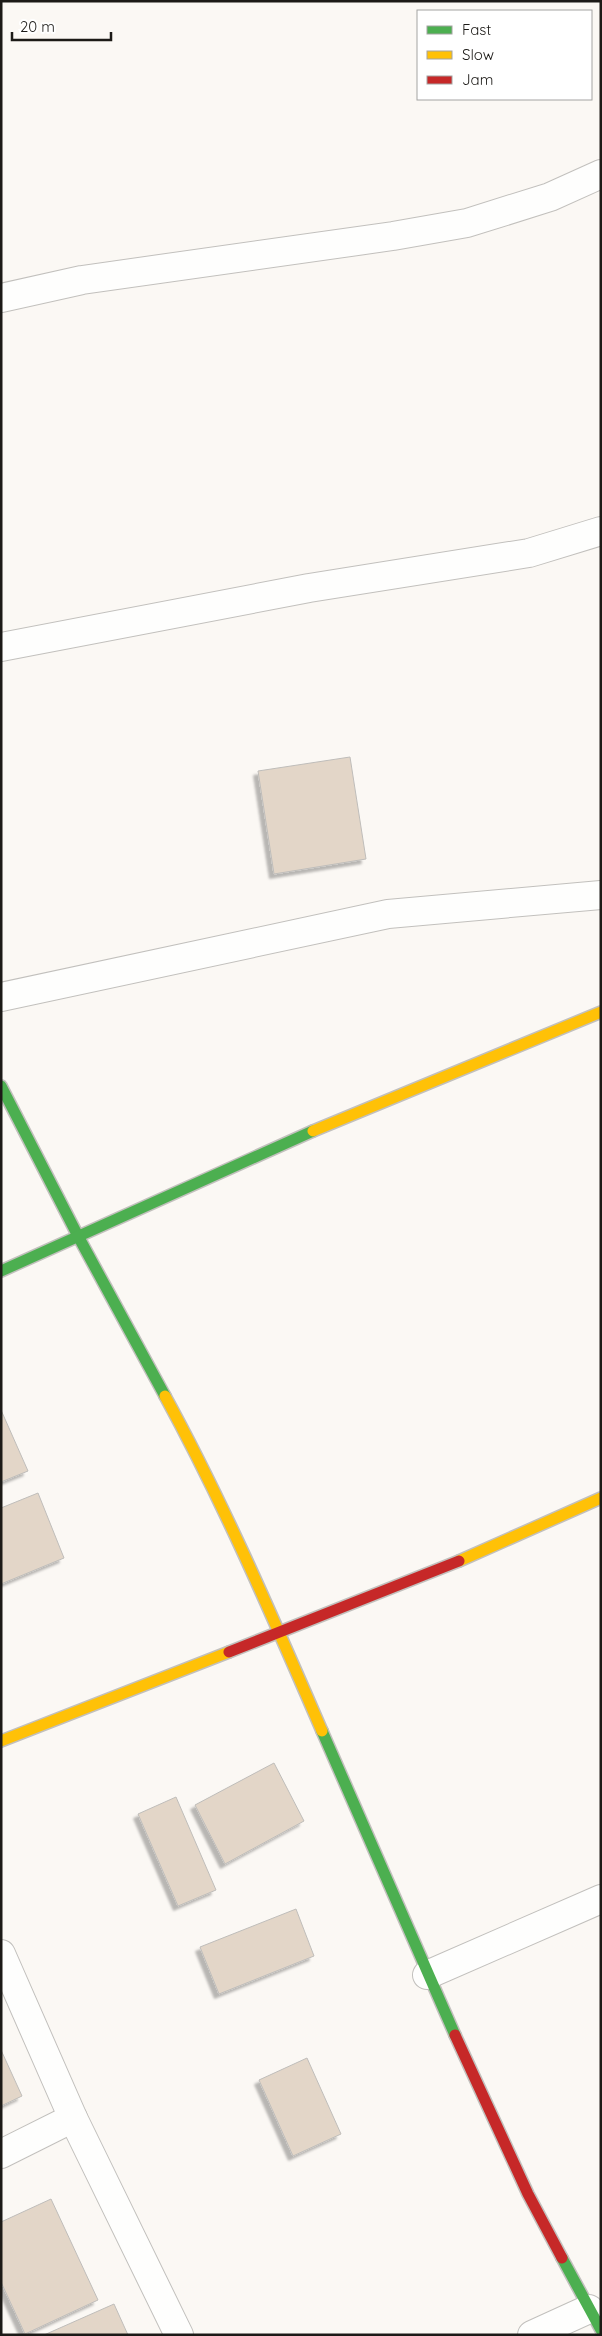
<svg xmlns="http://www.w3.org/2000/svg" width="602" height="2336" font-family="Quicksand,sans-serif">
<defs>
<filter id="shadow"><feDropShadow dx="-4.5" dy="4.5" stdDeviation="1" flood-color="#0004"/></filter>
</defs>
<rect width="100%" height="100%" fill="#fbf8f4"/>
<!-- building -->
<g fill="#e3d6c8" stroke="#bfbdba" filter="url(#shadow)">
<path d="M350,757L366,859L274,874L258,771Z"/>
<path d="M1,1410L28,1471L1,1482Z"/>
<path d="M38,1493L64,1558L1,1584V1508Z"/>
<path d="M274,1763L304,1821L225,1864L195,1805Z"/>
<path d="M176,1797L216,1890L178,1906L138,1814Z"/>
<path d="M296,1909L314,1956L219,1994L200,1947Z"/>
<path d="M1,2050L22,2096L1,2106Z"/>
<path d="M307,2058L341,2134L293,2156L259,2080Z"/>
<path d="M51,2199L98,2300L25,2334L1,2282V2222Z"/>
<path d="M114,2304L128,2335H44Z"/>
</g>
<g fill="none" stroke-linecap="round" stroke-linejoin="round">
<defs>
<g id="street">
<path d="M1,298L82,280L393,236L467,223L550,197L601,174"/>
<path d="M1,647L309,588L529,553L601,531"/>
<path d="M1,997L388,914L601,895"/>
<path d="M1,1954L73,2118L179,2335"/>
<path d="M427,1975L601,1899"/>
<path d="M1,2154L73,2118"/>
<path d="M532,2335L589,2309"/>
</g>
<g id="fast">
<path d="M1,1086L78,1236L165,1396"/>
<path d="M1,1271L313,1131"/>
<path d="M322,1731L455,2035"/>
<path d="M562,2258L601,2330"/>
</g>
<g id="slow">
<path d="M313,1131L601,1012"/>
<path d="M165,1396C224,1504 273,1618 322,1731"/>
<path d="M459,1561L601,1498"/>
<path d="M1,1741L229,1652"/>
</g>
<g id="jam">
<path d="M229,1652L459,1561"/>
<path d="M455,2035L528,2194L562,2258"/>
</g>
</defs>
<!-- street casing -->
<use href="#street" stroke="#c2c0bd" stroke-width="30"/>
<!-- fast casing -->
<use href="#fast" stroke="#c2c0bd" stroke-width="14"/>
<!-- slow casing -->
<use href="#slow" stroke="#c2c0bd" stroke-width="14"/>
<!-- jam casing -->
<use href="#jam" stroke="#c2c0bd" stroke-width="14"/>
<!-- street -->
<use href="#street" stroke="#fefefd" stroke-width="28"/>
<!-- fast -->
<use href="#fast" stroke="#4caf50" stroke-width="11"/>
<!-- slow -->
<use href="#slow" stroke="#ffc107" stroke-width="11"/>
<!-- jam -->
<use href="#jam" stroke="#c62828" stroke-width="11"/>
</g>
<!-- border -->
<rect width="602" height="2336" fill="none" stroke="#1c1a17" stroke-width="5"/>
<!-- legend -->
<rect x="417" y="10" width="175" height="90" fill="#ffffff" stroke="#a4a3a2"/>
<rect x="427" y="26" width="25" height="8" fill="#4caf50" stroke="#a4a3a2"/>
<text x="462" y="35" font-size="15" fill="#1c1a17">Fast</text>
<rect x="427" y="51" width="25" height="8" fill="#ffc107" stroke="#a4a3a2"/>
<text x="462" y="60" font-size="15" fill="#1c1a17">Slow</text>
<rect x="427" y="76" width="25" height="8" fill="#c62828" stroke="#a4a3a2"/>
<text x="462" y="85" font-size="15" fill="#1c1a17">Jam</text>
<!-- scale -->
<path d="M12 32v8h99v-8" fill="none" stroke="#1c1a17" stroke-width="2.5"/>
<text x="20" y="32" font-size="15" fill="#1c1a17" stroke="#ffffff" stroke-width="4" paint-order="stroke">20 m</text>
</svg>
